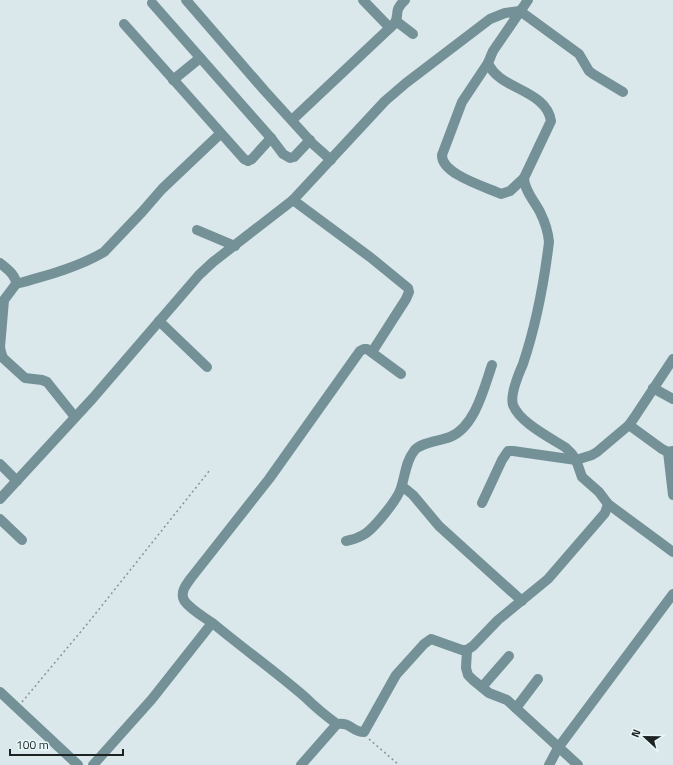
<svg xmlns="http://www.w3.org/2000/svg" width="673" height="765" font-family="'Titillium Web',sans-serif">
<rect width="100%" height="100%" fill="#dae8eb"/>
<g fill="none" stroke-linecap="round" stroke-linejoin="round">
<!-- path -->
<g stroke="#899396" stroke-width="1.5" stroke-dasharray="2 3" stroke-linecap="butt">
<path d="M22,702L88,623L210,470"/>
<path d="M369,739L399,765"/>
</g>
<!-- minor -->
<g stroke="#749197" stroke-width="10">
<path d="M186,0L264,90L313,144L331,160"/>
<path d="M363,0L390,28"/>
<path d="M152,3L271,138L283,154L290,158L294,157L310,140"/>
<path d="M396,21L413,34"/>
<path d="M124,24L244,159L248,161L252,159L271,138"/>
<path d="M488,63L462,102L442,155C441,174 486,187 501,194L510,191L524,178"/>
<path d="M173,80L200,58"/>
<path d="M292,120L394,24C401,14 392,12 405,0"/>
<path d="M293,200L370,257L408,288L409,292L406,299L372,352"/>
<path d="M197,230L235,246"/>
<path d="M0,263C7,269 16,275 16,284L4,300L0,347L1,352L3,358L25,378L42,380L47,382L75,417"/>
<path d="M16,284C45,276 79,267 104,252L142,212L162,189L220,134"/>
<path d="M159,321L207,367"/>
<path d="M653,388L673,399"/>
<path d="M629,425L662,449L668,452L673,451"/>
<path d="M668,452L673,495"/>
<path d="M0,464L17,481"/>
<path d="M402,486L413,495L439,526L522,601"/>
<path d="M0,499L93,398L199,275L213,262L293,200L385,101L406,83L490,19L505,13L520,11L579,54L589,71L593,74L623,92"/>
<path d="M482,503L502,460L508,451H513L576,460L592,455L597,452L629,425L634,418L673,359"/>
<path d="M608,504L673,552"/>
<path d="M0,519L22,540"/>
<path d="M346,541C352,540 358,538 363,535C373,530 398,499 401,488C405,476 406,461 414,451C420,442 440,441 450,437C475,427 484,388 492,365"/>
<path d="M467,650L466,668L468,675L473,680L489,693L507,700L578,765"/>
<path d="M482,687L509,656"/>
<path d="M0,692L78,765"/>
<path d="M516,708L538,679"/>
<path d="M337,724C326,716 315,707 305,697C276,672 244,649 215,625C206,618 189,609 184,600C180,592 186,585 191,578L269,479L360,351L364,349H367L401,374"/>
<path d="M93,765L152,699L212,623"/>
<path d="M301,765L337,724C351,722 352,732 364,732L396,675L424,644L431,639L462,650H467L473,646L498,620L548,579L605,513L608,504L599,492L582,477L576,460L572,454L566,448C551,438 520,423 513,405C510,395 519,373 523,364C536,325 544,283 549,242C548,231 545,222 540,212C535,202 524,190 524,178L551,121C546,89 499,90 488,63L493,51L528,0"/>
<path d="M549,765L558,748L673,594"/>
</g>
</g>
<!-- north arrow -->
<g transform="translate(645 737) rotate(292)" stroke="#e7f6f8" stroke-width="3" paint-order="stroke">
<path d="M0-3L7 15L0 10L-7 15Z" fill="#1d2223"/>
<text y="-6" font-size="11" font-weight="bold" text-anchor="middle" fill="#1d2223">N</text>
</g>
<!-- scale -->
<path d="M10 749v6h113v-6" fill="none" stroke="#1d2223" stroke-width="2"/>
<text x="16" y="749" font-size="12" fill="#1d2223" stroke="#e7f6f8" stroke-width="3" paint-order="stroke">100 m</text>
</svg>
